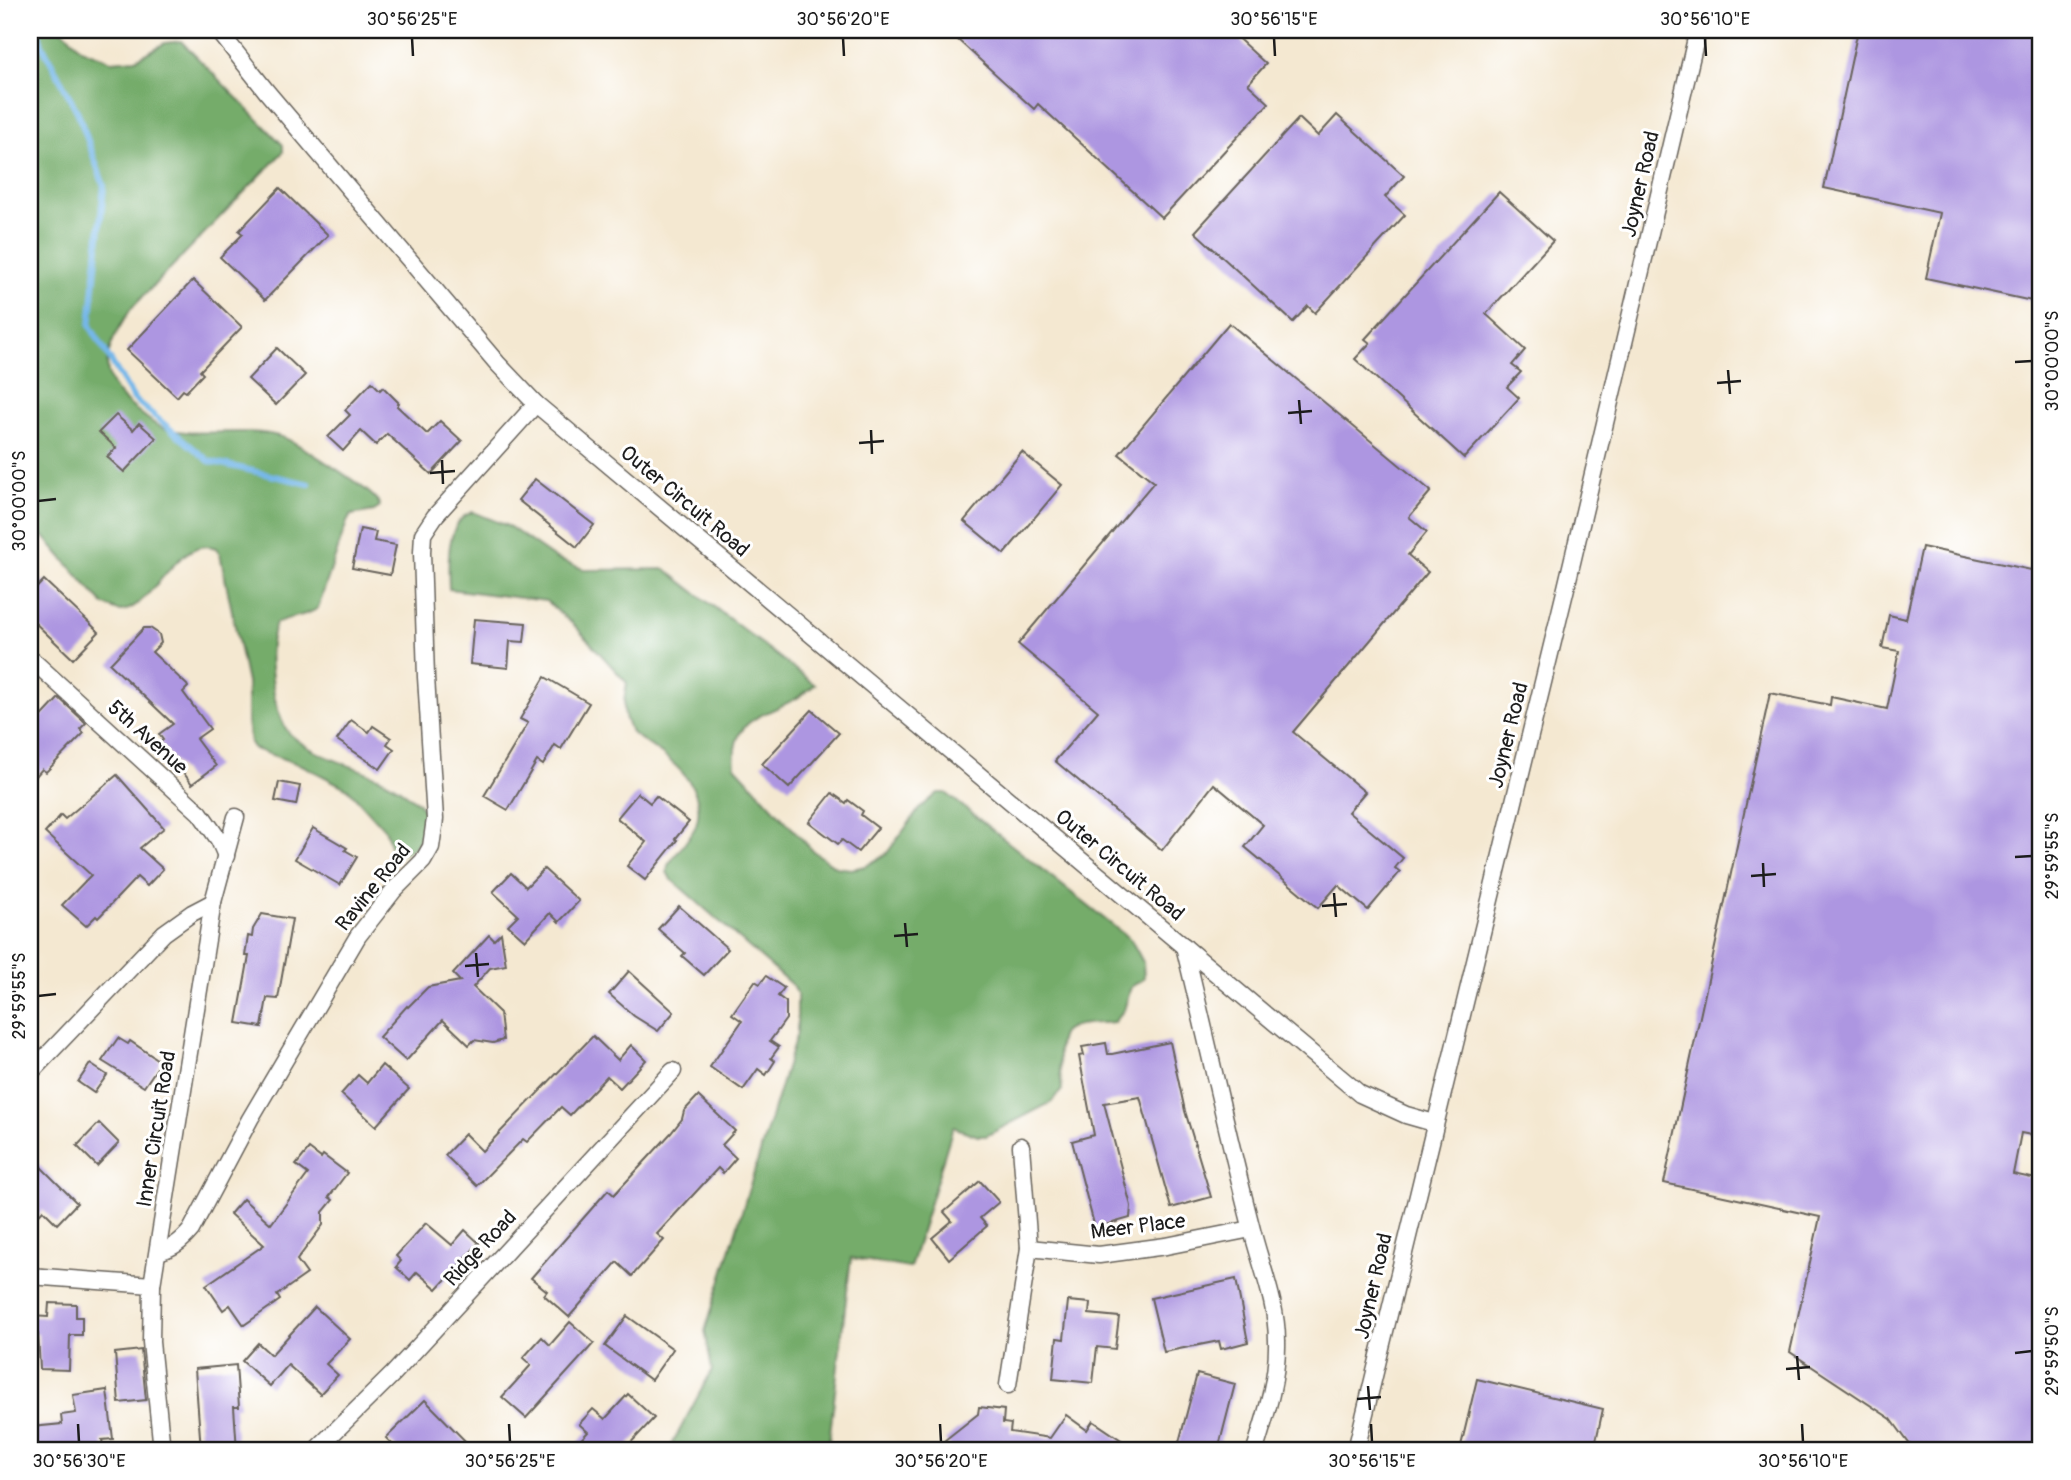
<svg xmlns="http://www.w3.org/2000/svg" width="2071" height="1480" font-family="Pangolin,sans-serif">
<rect width="100%" height="100%" fill="#fff"/>
<filter id="ink" filterUnits="userSpaceOnUse"><feTurbulence type="fractalNoise" baseFrequency=".0143" numOctaves="2"/><feDisplacementMap in="SourceGraphic" scale="14" xChannelSelector="R" yChannelSelector="G"/><feConvolveMatrix kernelMatrix="1 2 1 2 8 2 1 2 1" color-interpolation-filters="sRGB"/></filter>
<filter id="wash" filterUnits="userSpaceOnUse"><feTurbulence type="fractalNoise" baseFrequency=".00686" numOctaves="4" result="noise"/><feDisplacementMap in="SourceGraphic" scale="28" xChannelSelector="R" yChannelSelector="G"/><feGaussianBlur stdDeviation="1.57" result="paint"/><feColorMatrix in="noise" values="0 0 0 0 0 0 0 0 0 0 0 0 0 0 0 0 0 1.4 0 .05"/><feComposite in="paint" operator="in"/></filter>
<g filter="url(#wash)">
<rect width="100%" height="100%" fill="#f4e8d1"/>
<!-- forest -->
<g fill="#75ac6b" stroke="#486444" stroke-width="2">
<path d="M30,30H63L81,49L111,61L136,59L165,43L181,41L283,145V152L131,309C104,350 92,379 139,412C147,418 156,427 166,429C204,438 244,426 282,437C297,442 364,486 375,498C379,501 378,502 380,507L374,511L351,515L347,522L318,608C307,617 289,616 276,623C268,644 270,663 273,686C274,699 281,726 291,735C322,763 372,767 405,793C410,797 418,801 421,806C434,825 415,861 392,853L386,831L348,789L304,766L254,749L250,743L247,722V683L220,554L216,548C177,533 151,613 119,611C115,610 108,606 104,605L30,521Z"/>
<path d="M473,512L510,527L556,559L586,570L665,569L815,685C809,689 803,695 797,698C764,717 730,717 735,766L813,851L836,867L851,869L866,866L887,853L920,808L938,793H946L1131,940L1143,962L1144,979L1131,987L1124,1010L1114,1022C1101,1024 1081,1022 1069,1028C1052,1035 1061,1074 1062,1090L1052,1102L986,1136H978L953,1127L910,1268L851,1258L828,1450H669L712,1370L705,1331L797,1033V993L793,986L671,879L667,872L668,865C676,853 691,838 696,825C710,782 662,754 633,734C621,717 623,702 627,683L575,626L546,601L449,589C448,565 445,520 473,512Z"/>
</g>
<g fill="none" stroke-linecap="round" stroke-linejoin="round">
<!-- stream -->
<path stroke="#74b7e9" stroke-width="6" d="M38,30L42,45L78,113L104,186L90,326L134,399L209,461L309,484"/>
</g>
<g id="blocks">
<!-- building -->
<g fill="#ad96e1">
<path d="M947,30H1229L1266,64L1248,84L1269,103L1162,218L1038,104L1034,109Z"/>
<path d="M1858,30H2041V303L1926,278L1940,213L1824,188Z"/>
<path d="M1337,115L1404,176L1385,197L1405,215L1315,313L1308,306L1293,322L1195,232L1299,118L1318,136Z"/>
<path d="M280,188L328,235L265,300L220,257L243,234L239,231Z"/>
<path d="M1499,192L1553,241L1486,314L1525,350L1512,365L1521,372L1507,387L1519,398L1464,458L1355,359L1370,343L1365,339Z"/>
<path d="M193,280L242,327L200,371L203,374L186,392L183,390L177,397L127,350Z"/>
<path d="M1229,323L1431,491L1409,517L1427,532L1408,555L1428,572L1293,732L1365,792L1348,812L1403,858L1395,868L1400,872L1368,910L1338,885L1318,908L1245,847L1263,825L1214,784L1162,850L1055,761L1098,711L1018,644L1154,482L1119,454Z"/>
<path d="M277,348L305,375L276,405L248,379Z"/>
<path d="M372,382L380,390L383,387L399,403L397,406L427,434L440,421L462,441L431,474L387,434L376,445L361,431L343,451L328,437L350,415L345,410Z"/>
<path d="M116,415L133,430L139,423L156,438L124,472L107,457L116,448L99,432Z"/>
<path d="M1022,452L1062,485L1004,554L964,521Z"/>
<path d="M535,479L594,525L577,547L518,500Z"/>
<path d="M360,529L376,532L374,541L396,545L390,575L352,568Z"/>
<path d="M1922,547L2041,572V1137L2021,1133L2013,1174L2041,1180V1450H1914L1891,1419L1790,1352L1820,1217L1664,1183L1770,693L1830,705L1831,697L1887,709L1899,651L1882,648L1889,615L1906,619Z"/>
<path d="M44,580L99,632L73,659L30,618V595Z"/>
<path d="M474,619L526,623L524,642L510,641L508,668L470,664Z"/>
<path d="M144,628H150L159,634L161,643L152,652L187,685L188,687L183,692L210,729L196,739L216,766L192,784L160,742L163,740L159,734L173,724L110,664Z"/>
<path d="M545,677L589,703L561,749L555,745L543,765L537,761L508,810L484,796L528,723L520,719Z"/>
<path d="M59,698L86,723L80,729L84,733L46,772L42,769L30,783V729Z"/>
<path d="M812,710L839,733L789,788L762,764Z"/>
<path d="M351,720L369,732L373,726L391,738L387,744L394,749L380,769L337,740Z"/>
<path d="M117,775L164,828L140,848L163,869L147,886L137,877L98,918L96,916L86,926L62,905L91,875L45,833L61,815L65,819Z"/>
<path d="M279,782L300,786L296,805L275,801Z"/>
<path d="M638,793L650,803L656,796L689,822L675,839L677,840L645,880L627,866L646,842L617,818Z"/>
<path d="M832,793L846,803L848,800L863,811L861,815L878,828L858,852L842,840L838,844L809,822Z"/>
<path d="M313,828L347,848L345,850L357,857L340,885L295,859Z"/>
<path d="M544,869L579,901L559,922L550,913L525,940L508,925L518,915L493,892L511,873L526,887Z"/>
<path d="M679,906L728,949L704,975L682,956L685,953L658,929Z"/>
<path d="M262,914L292,919L278,999L267,998L262,1027L237,1023L249,956H245L248,936L252,937L253,929Z"/>
<path d="M501,933L506,965L490,968L473,987L500,1013L503,1040L493,1043L474,1040L469,1045L443,1020L406,1061L379,1037L407,1006L408,1007L428,987L460,981L453,974L489,935L494,940Z"/>
<path d="M629,971L674,1012L658,1031L634,1016L609,994Z"/>
<path d="M766,976L784,988L778,996L786,1002V1019L770,1041L779,1047L771,1058L775,1061L766,1075L758,1069L743,1090L710,1067L742,1021L732,1014L755,981L760,984Z"/>
<path d="M593,1036L618,1060L631,1045L646,1060L620,1088L607,1076L570,1115L561,1107L527,1142L523,1139L477,1186L445,1155L465,1134L482,1151Z"/>
<path d="M118,1038L128,1044L130,1041L161,1062L144,1087L102,1061Z"/>
<path d="M1170,1042L1185,1111L1211,1197L1171,1208L1140,1097L1104,1103L1131,1206L1130,1218L1095,1228L1072,1141L1094,1135L1079,1056L1084,1055L1082,1047L1106,1043L1108,1054H1112Z"/>
<path d="M90,1064L107,1075L94,1093L78,1082Z"/>
<path d="M382,1065L409,1089L376,1126L341,1094L358,1075L367,1083Z"/>
<path d="M698,1096L735,1131L722,1145L736,1158L723,1173L718,1168L657,1234L664,1240L632,1276L617,1262L569,1317L544,1295L547,1291L531,1278L608,1190L614,1195L671,1133L682,1119L684,1111Z"/>
<path d="M99,1123L119,1143L97,1166L77,1146Z"/>
<path d="M309,1149L321,1158L323,1155L347,1173L329,1197L333,1200L323,1212V1225L297,1260L307,1274L277,1295L280,1300L244,1325L230,1305L223,1310L206,1285L264,1245L230,1214L243,1199L271,1224L308,1174L296,1165Z"/>
<path d="M30,1156L77,1203L57,1224L43,1210L30,1224Z"/>
<path d="M980,1181L999,1202L980,1218L987,1226L949,1259L932,1238L952,1221L944,1212Z"/>
<path d="M426,1223L452,1245L465,1230L479,1243L437,1289L417,1272L410,1280L396,1267L401,1261L396,1256Z"/>
<path d="M1236,1279L1248,1342L1221,1349L1219,1341L1164,1352L1151,1298Z"/>
<path d="M1068,1301L1090,1303L1089,1314L1119,1317L1115,1349L1097,1347L1093,1383L1053,1379L1057,1338L1064,1339Z"/>
<path d="M49,1303L76,1304V1317H82V1335H70L69,1370L40,1369L38,1334H30L31,1316L48,1317Z"/>
<path d="M315,1307L350,1339L326,1364L338,1375L320,1394L288,1365L270,1386L242,1361L258,1343L271,1355Z"/>
<path d="M627,1316L673,1349L651,1380L605,1346Z"/>
<path d="M570,1322L594,1343L526,1418L502,1397L531,1365L523,1358L542,1337L550,1345Z"/>
<path d="M141,1350L146,1400L119,1403L115,1353Z"/>
<path d="M236,1365L239,1407H234L237,1450H201L195,1369Z"/>
<path d="M1197,1374L1235,1384L1218,1450H1177Z"/>
<path d="M1477,1379L1603,1409L1594,1450H1460Z"/>
<path d="M107,1390L113,1439L102,1440L104,1450H44L34,1440L32,1427L62,1424L61,1415L76,1413L73,1395Z"/>
<path d="M628,1394L654,1418L624,1450H571L588,1432L579,1424L593,1409L605,1419Z"/>
<path d="M425,1400L474,1450H398L386,1438Z"/>
<path d="M979,1407L1004,1410L1003,1423L1011,1424L1010,1432L1050,1438L1066,1415L1087,1430L1093,1421L1136,1450H954L945,1440L978,1414Z"/>
</g>
</g>
</g>
<g filter="url(#ink)">
<use href="#blocks" fill-opacity="0" stroke="#68635b" stroke-width="2"/>
<g fill="none" stroke-linecap="round" stroke-linejoin="round">
<defs>
<g id="street">
<path d="M218,30L267,92L497,363L536,404L1360,1094L1406,1115L1434,1123"/>
<path d="M30,658L200,813L219,840L226,856"/>
<path d="M1184,946C1207,1039 1227,1133 1251,1226C1260,1264 1277,1302 1277,1341C1278,1378 1266,1415 1255,1450"/>
<path d="M30,1073L164,933L192,913L213,902"/>
<path d="M1029,1248L1099,1255L1166,1246L1251,1229"/>
<path d="M158,1252C173,1248 181,1242 191,1230L250,1119L358,936L394,890L423,861L431,847L435,819L426,677L422,552L423,534L435,516L536,404"/>
<path d="M30,1276L152,1285"/>
<path d="M1008,1385L1029,1248L1021,1146"/>
<path d="M162,1450L151,1342L152,1285L213,902L236,817"/>
<path d="M316,1450L393,1374L673,1071"/>
<path d="M1356,1450L1565,592L1698,30"/>
</g>
</defs>
<!-- street casing -->
<use href="#street" stroke="#68635b" stroke-width="19"/>
<!-- street -->
<use href="#street" stroke="#fff" stroke-width="16"/>
</g>
</g>
<!-- ticks -->
<path fill="none" stroke="#1c1c1c" stroke-width="2.5" d="M412,38L413,56M843,38L844,56M1274,38L1275,56M1705,38L1706,56M2015,362L2032,361M1728,370L1730,394M1717,383L1741,381M1299,400L1301,424M1288,413L1312,411M871,430L872,454M859,443L884,441M442,460L443,484M430,473L455,471M38,501L56,499M2015,857L2032,856M1763,863L1764,887M1751,876L1776,874M1334,893L1336,917M1322,906L1347,904M905,923L907,947M894,936L918,934M476,953L478,977M465,966L489,964M38,996L56,994M2015,1353L2032,1351M1797,1356L1799,1380M1786,1369L1810,1367M1368,1386L1370,1410M1357,1399L1381,1397M78,1424L79,1442M509,1424L510,1442M940,1424L941,1442M1371,1424L1372,1442M1802,1424L1803,1442"/>
<g text-anchor="middle" stroke-width="6" stroke-linejoin="round" paint-order="stroke">
<!-- street labels -->
<g font-size="21" fill="#1c1c1c" stroke="#fff">
<text transform="translate(1640 184) rotate(-77)" y="7">Joyner Road</text>
<text transform="translate(685 501) rotate(40)" y="7">Outer Circuit Road</text>
<text transform="translate(1508 735) rotate(-76)" y="7">Joyner Road</text>
<text transform="translate(148 737) rotate(42)" y="7">5th Avenue</text>
<text transform="translate(1120 865) rotate(40)" y="7">Outer Circuit Road</text>
<text transform="translate(373 887) rotate(-51)" y="7">Ravine Road</text>
<text transform="translate(156 1129) rotate(-81)" y="7">Inner Circuit Road</text>
<text transform="translate(1138 1226) rotate(-7)" y="7">Meer Place</text>
<text transform="translate(480 1248) rotate(-47)" y="7">Ridge Road</text>
<text transform="translate(1373 1286) rotate(-77)" y="7">Joyner Road</text>
</g>
</g>
<!-- margin -->
<rect width="2071" height="1480" fill="none" stroke="#fff" stroke-width="77"/>
<rect x="38" y="38" width="1994" height="1404" fill="none" stroke="#1c1c1c" stroke-width="2.5"/>
<g font-size="18" text-anchor="middle" fill="#1c1c1c">
<text x="412" y="25">30°56'25"E</text>
<text x="843" y="25">30°56'20"E</text>
<text x="1274" y="25">30°56'15"E</text>
<text x="1705" y="25">30°56'10"E</text>
<text transform="translate(2052 361) rotate(-90)" y="6">30°00'00"S</text>
<text transform="translate(19 501) rotate(-90)" y="6">30°00'00"S</text>
<text transform="translate(2052 856) rotate(-90)" y="6">29°59'55"S</text>
<text transform="translate(19 996) rotate(-90)" y="6">29°59'55"S</text>
<text transform="translate(2052 1351) rotate(-90)" y="6">29°59'50"S</text>
<text x="79" y="1467">30°56'30"E</text>
<text x="510" y="1467">30°56'25"E</text>
<text x="941" y="1467">30°56'20"E</text>
<text x="1372" y="1467">30°56'15"E</text>
<text x="1803" y="1467">30°56'10"E</text>
</g>
</svg>
